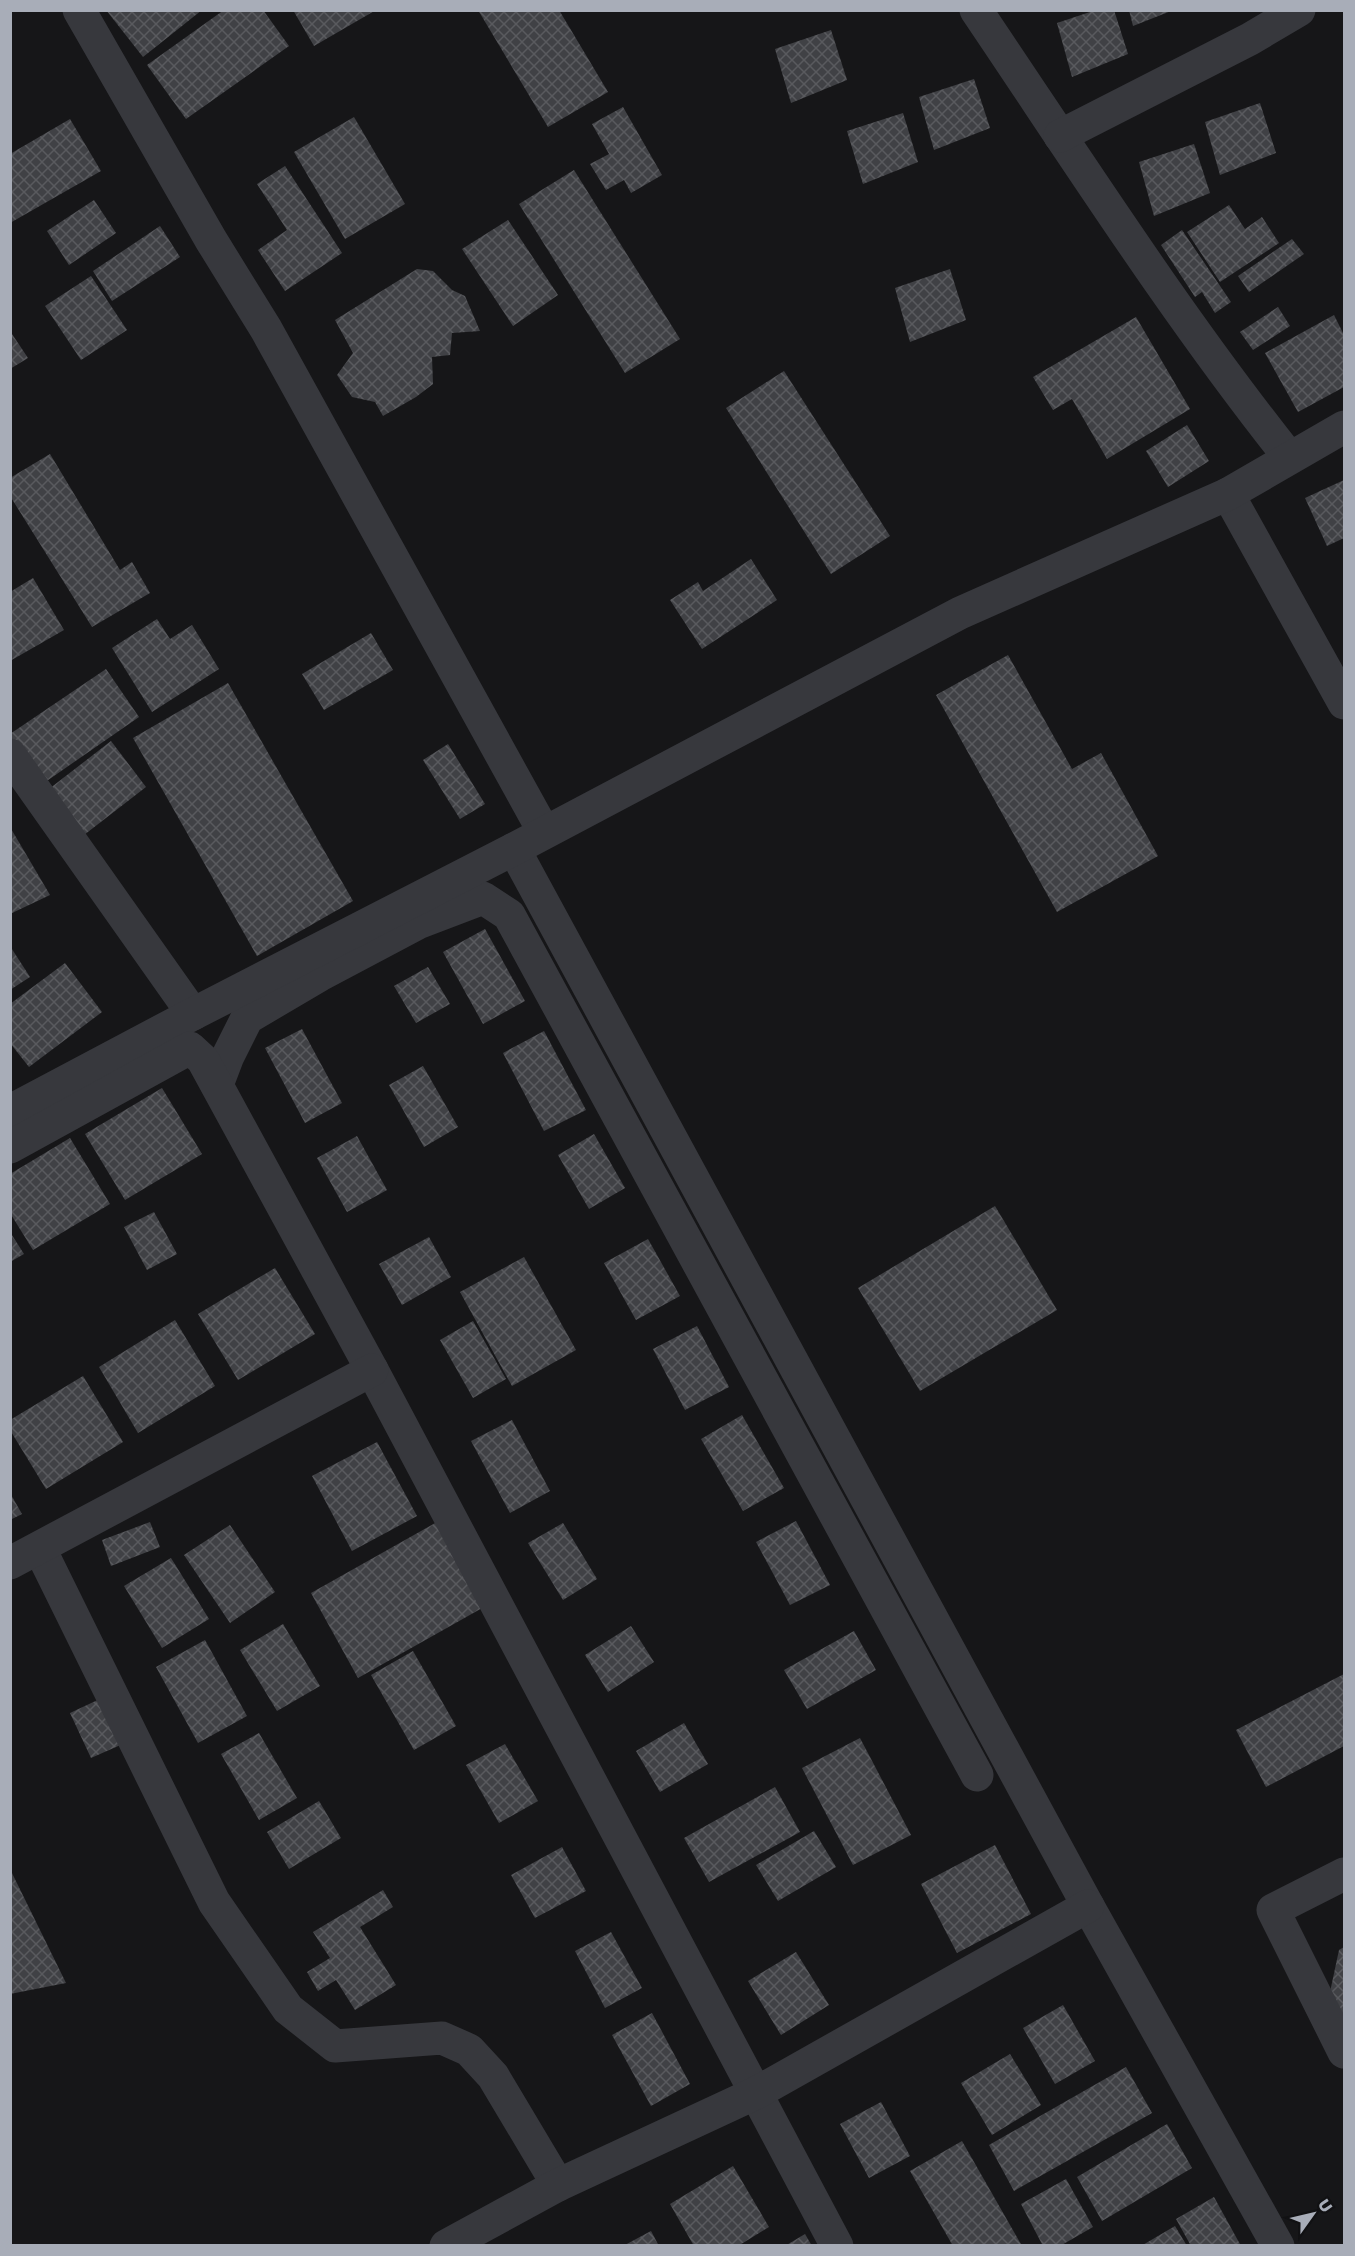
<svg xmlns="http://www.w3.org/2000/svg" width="1355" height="2256" font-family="'Golos Text',sans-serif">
<defs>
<pattern id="building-cross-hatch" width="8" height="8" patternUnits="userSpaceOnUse" patternTransform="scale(1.5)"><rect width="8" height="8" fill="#404145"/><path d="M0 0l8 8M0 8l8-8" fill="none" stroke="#595a5e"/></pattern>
</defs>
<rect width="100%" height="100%" fill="#161618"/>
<!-- building -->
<g fill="url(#building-cross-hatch)">
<path d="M106,10H202L143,57Z"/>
<path d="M224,10H263L289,46L186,119L147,65Z"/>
<path d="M293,10H376L314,46Z"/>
<path d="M478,10H559L608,92L548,127Z"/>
<path d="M1096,10H1114L1128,54L1072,77L1057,23Z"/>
<path d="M1129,10H1171V11L1133,26Z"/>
<path d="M831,30L847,80L791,103L775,49Z"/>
<path d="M974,79L990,128L934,150L919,97Z"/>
<path d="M1260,103L1276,153L1220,175L1205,122Z"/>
<path d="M623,107L662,175L631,193L624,180L606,190L590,164L609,154L592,124Z"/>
<path d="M903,113L918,162L863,184L847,131Z"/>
<path d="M354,117L405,204L345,239L294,152Z"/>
<path d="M70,119L101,171L10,223V154Z"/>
<path d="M1194,144L1210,193L1154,216L1139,162Z"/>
<path d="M285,166L342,253L285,291L258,250L287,230L257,184Z"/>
<path d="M574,170L680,339L625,373L519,204Z"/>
<path d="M94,200L116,233L69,265L47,231Z"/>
<path d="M1229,205L1245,229L1262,217L1279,243L1220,282L1187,232Z"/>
<path d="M508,220L558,295L513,326L462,249Z"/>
<path d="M160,226L180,257L112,301L93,271Z"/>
<path d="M1182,230L1231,302L1215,313L1202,292L1195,297L1161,245Z"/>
<path d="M1292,239L1304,254L1249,292L1238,276Z"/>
<path d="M417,269L433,271L452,290L465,296L480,331L452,333L450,355L432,357L433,384L416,397L383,416L375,402L352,397L337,375L353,353L335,320Z"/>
<path d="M950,269L966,320L910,342L895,288Z"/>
<path d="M91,276L127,330L81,360L45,306Z"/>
<path d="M1278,307L1290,326L1253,350L1240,332Z"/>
<path d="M1334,315L1344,335V387L1298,412L1265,353Z"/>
<path d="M1136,317L1190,409L1107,459L1072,399L1053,410L1033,377Z"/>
<path d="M10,331L28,358L10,369Z"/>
<path d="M784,371L890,536L831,574L726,408Z"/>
<path d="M1187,425L1209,461L1168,487L1146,451Z"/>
<path d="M50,454L120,570L132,562L150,593L92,627L10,496V478Z"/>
<path d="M1344,480V538L1327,546L1305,498Z"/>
<path d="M751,559L777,600L702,649L670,600L698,582L703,591Z"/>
<path d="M33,578L64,630L10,661V592Z"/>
<path d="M157,619L170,639L192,625L219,669L152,712L112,648Z"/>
<path d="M371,633L393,670L324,710L302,674Z"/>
<path d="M1008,655L1072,769L1101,753L1158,856L1057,912L936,695Z"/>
<path d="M106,669L139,717L41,785L10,741V734Z"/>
<path d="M228,683L353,901L257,956L133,738Z"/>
<path d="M111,741L146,787L84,835L49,789Z"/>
<path d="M448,744L485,804L460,819L423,760Z"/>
<path d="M10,827L50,895L10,914Z"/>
<path d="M485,929L525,1001L483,1024L443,952Z"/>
<path d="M10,946L30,977L10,990Z"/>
<path d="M65,963L102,1012L29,1067L10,1043V1004Z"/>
<path d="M428,967L450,1004L416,1023L394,986Z"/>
<path d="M302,1029L342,1103L305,1123L265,1048Z"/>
<path d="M544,1031L586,1110L544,1131L503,1053Z"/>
<path d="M423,1066L458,1127L424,1147L389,1085Z"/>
<path d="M162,1088L202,1154L125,1200L85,1134Z"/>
<path d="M594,1134L625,1188L589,1209L558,1155Z"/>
<path d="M357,1136L387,1190L347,1212L317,1158Z"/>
<path d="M70,1138L110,1204L33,1250L10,1213V1174Z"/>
<path d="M995,1206L1057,1310L920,1391L858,1288Z"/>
<path d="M154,1212L177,1254L147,1270L124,1227Z"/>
<path d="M10,1232L24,1254L10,1262Z"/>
<path d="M429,1237L451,1277L402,1305L379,1264Z"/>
<path d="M648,1239L680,1296L636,1320L604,1263Z"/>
<path d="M524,1257L576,1350L512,1386L460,1292Z"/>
<path d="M275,1268L315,1334L238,1380L198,1314Z"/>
<path d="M175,1320L215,1386L138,1433L99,1367Z"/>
<path d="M473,1321L506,1379L473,1398L440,1340Z"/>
<path d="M697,1326L729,1387L685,1410L653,1349Z"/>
<path d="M83,1376L123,1442L46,1489L10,1430V1420Z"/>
<path d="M742,1415L784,1488L743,1511L701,1439Z"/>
<path d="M512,1420L550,1491L510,1513L471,1441Z"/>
<path d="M377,1442L417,1516L352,1551L312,1476Z"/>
<path d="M10,1493L22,1514L10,1520Z"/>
<path d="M796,1521L830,1585L790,1605L756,1542Z"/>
<path d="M150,1522L160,1547L111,1566L102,1540Z"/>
<path d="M437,1522L484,1607L358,1678L311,1593Z"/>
<path d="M563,1523L597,1579L563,1600L528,1543Z"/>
<path d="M230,1525L275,1592L230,1623L184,1555Z"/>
<path d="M171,1558L209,1619L162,1648L124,1586Z"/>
<path d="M283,1624L320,1686L277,1711L240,1650Z"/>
<path d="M631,1626L654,1662L608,1692L585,1655Z"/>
<path d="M854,1631L876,1670L807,1709L784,1670Z"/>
<path d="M205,1640L247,1716L198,1743L156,1667Z"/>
<path d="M413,1651L456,1726L414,1750L371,1675Z"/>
<path d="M1344,1674V1746L1266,1787L1236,1730Z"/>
<path d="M104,1697L125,1743L91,1758L70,1713Z"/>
<path d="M684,1723L708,1764L660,1792L636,1751Z"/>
<path d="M259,1733L297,1798L259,1820L221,1754Z"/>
<path d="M860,1738L911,1835L853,1865L802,1768Z"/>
<path d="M505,1744L538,1801L499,1823L466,1765Z"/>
<path d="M775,1787L800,1832L709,1882L684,1838Z"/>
<path d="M319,1801L341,1838L289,1869L267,1832Z"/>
<path d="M814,1831L836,1867L778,1901L756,1865Z"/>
<path d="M995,1845L1031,1914L957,1953L921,1884Z"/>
<path d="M562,1847L586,1891L535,1918L511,1875Z"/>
<path d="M10,1869L66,1983L10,1994Z"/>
<path d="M383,1890L393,1907L360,1927L396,1985L355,2010L336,1980L318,1991L307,1972L330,1958L313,1932Z"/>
<path d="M611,1932L642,1988L605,2008L575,1951Z"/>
<path d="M1344,1947V2019L1330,1992L1339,1950Z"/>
<path d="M796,1952L829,2005L781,2035L748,1981Z"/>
<path d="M1063,2005L1095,2061L1055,2084L1023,2028Z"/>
<path d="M652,2013L690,2084L651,2106L612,2035Z"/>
<path d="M1010,2054L1041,2105L992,2135L961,2083Z"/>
<path d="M1126,2067L1152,2113L1014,2191L989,2145Z"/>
<path d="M881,2102L910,2156L869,2178L840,2124Z"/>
<path d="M1167,2124L1192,2168L1102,2221L1077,2177Z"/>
<path d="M962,2141L1022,2246H953L910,2171Z"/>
<path d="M733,2166L769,2227L738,2246H694L670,2204Z"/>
<path d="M1066,2179L1093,2227L1060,2246H1043L1021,2204Z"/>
<path d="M1214,2197L1241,2246H1191L1176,2219Z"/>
<path d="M1175,2226L1187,2246H1141Z"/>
<path d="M651,2231L659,2246H623Z"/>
<path d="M805,2234L812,2246H785Z"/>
</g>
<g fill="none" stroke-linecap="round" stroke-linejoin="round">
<!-- street -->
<g stroke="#37383d" stroke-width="33">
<path d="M79,10L211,240L266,329L544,832"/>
<path d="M976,10C1078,161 1176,315 1289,457"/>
<path d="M1060,136L1250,39L1299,10"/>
<path d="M1228,494L1344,703"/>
<path d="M10,755L193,1014"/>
<path d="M514,849L1088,1906L1278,2246"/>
<path d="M217,1085L228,1056L247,1018L320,975L420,922L483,898L509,915L977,1775"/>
<path d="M10,1111L193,1014L514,849L960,613L1228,494L1344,427"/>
<path d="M10,1147L190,1048L203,1060L372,1370L837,2246"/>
<path d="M40,1549L214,1902L288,2009L335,2046L442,2038L469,2050L493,2076L558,2185"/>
<path d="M10,1563L372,1370"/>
<path d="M1344,1874L1273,1910L1344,2052"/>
<path d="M446,2246L558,2185L756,2093L1088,1906"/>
</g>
</g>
<!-- border -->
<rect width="1355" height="2256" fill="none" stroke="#a8adb8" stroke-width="24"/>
<!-- north arrow -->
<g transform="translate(1313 2214) rotate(56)" stroke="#111113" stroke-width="4.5" paint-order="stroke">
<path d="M0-4.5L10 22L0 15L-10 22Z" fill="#a8adb8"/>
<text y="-9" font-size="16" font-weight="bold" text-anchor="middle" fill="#a8adb8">U</text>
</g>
</svg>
